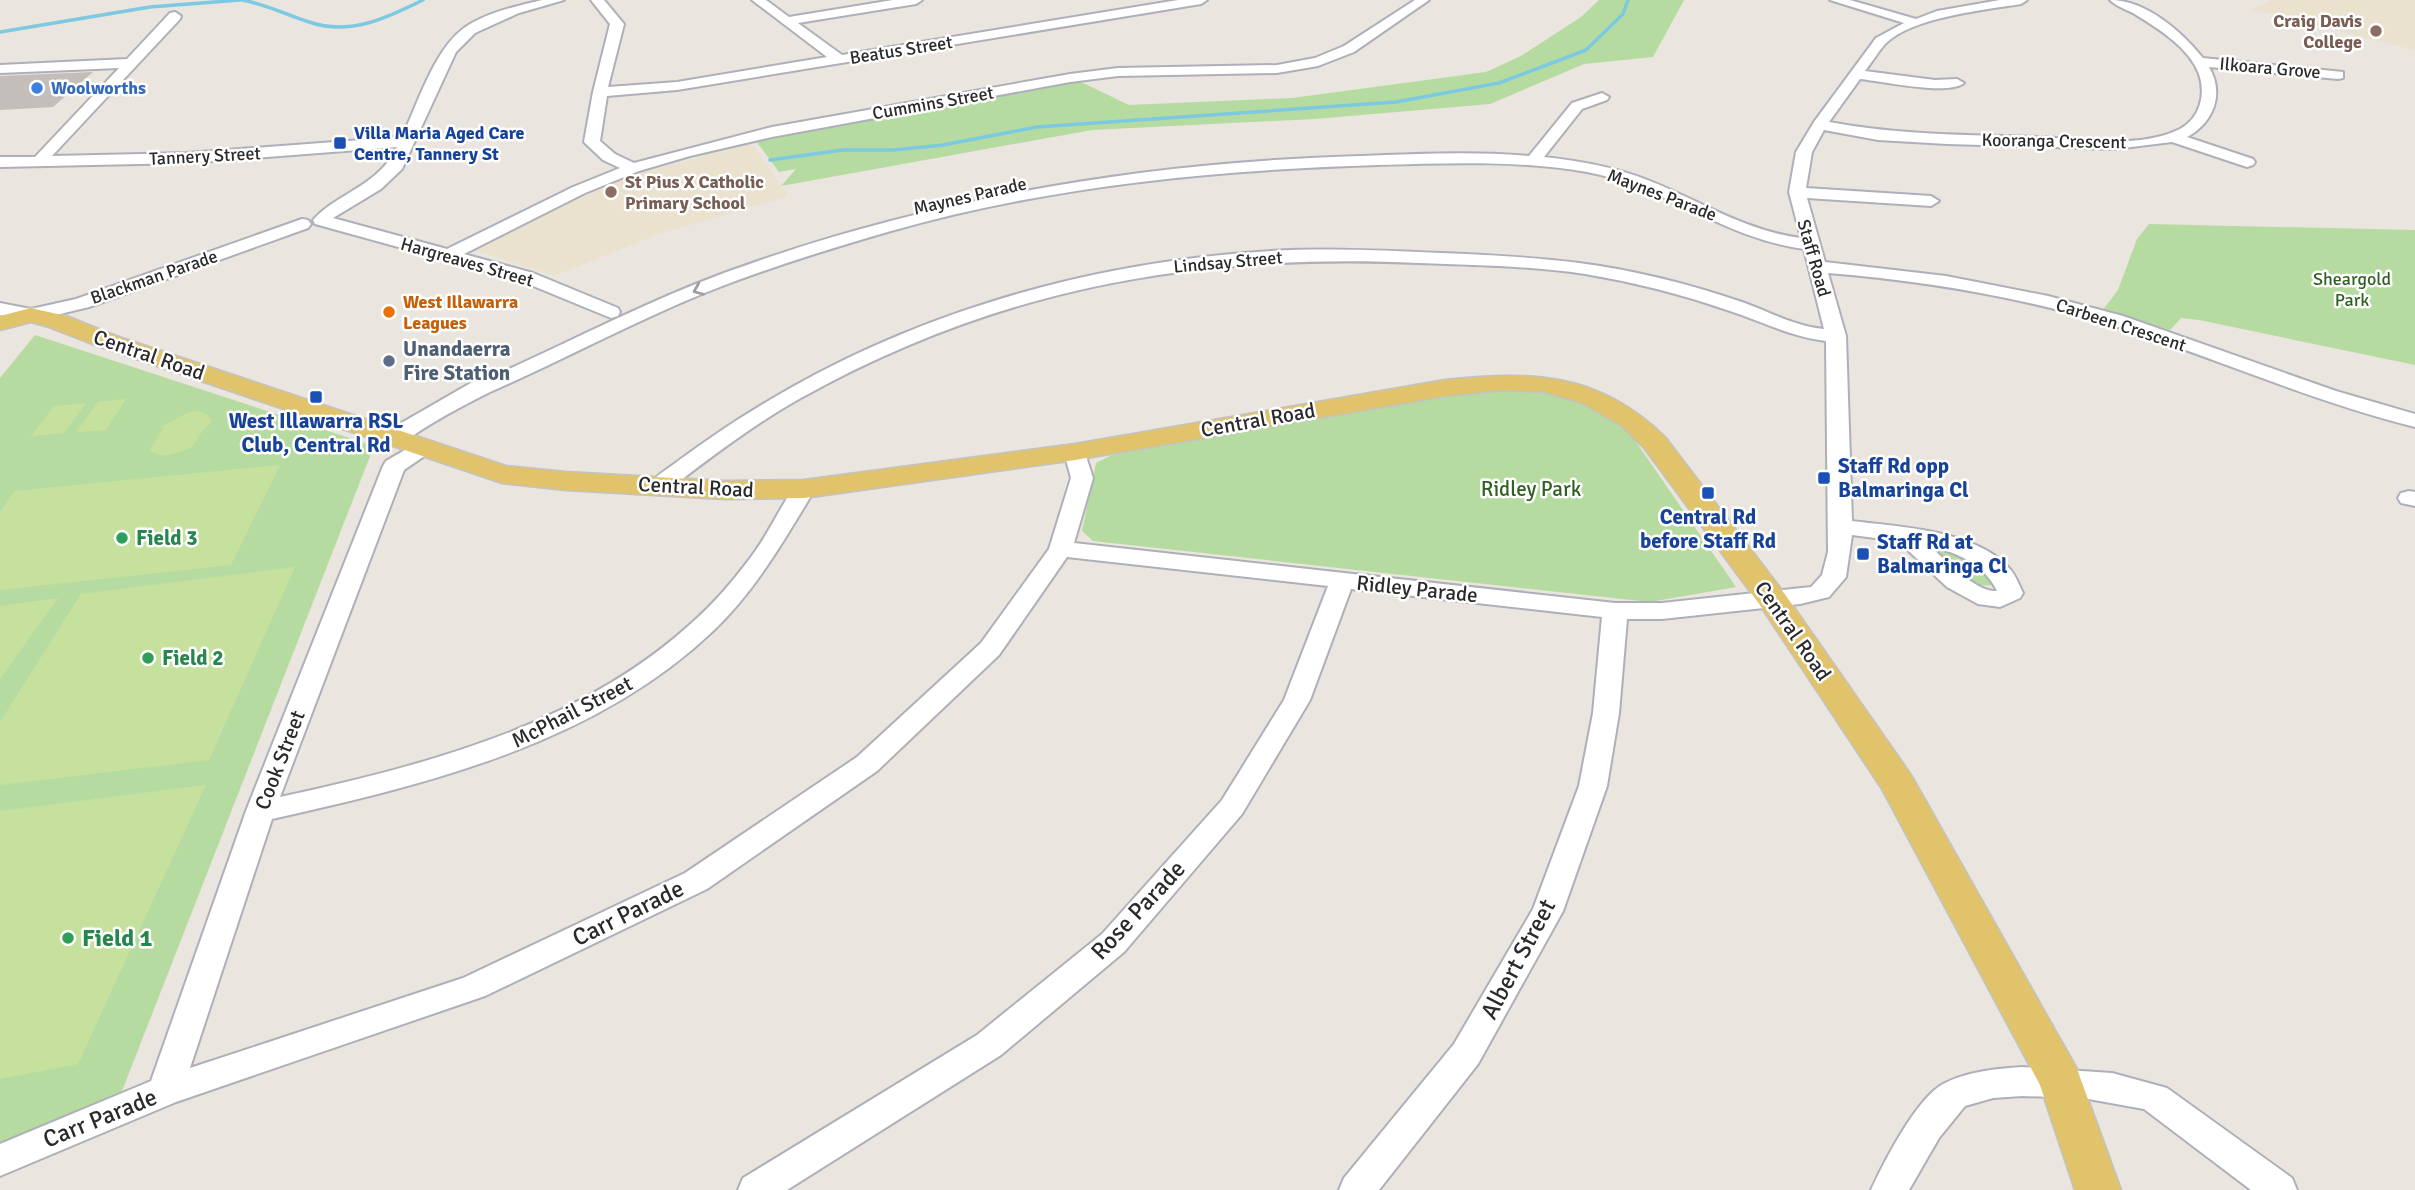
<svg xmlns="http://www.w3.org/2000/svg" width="2415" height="1190" font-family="Signika,sans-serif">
<rect width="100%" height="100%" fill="#eae5de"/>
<!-- education -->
<g fill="#eae1cf">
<path d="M2273,0H2415V50L2251,9Z"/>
<path d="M751,143L788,196L659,234L554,276L475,250L590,193L638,174Z"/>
</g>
<!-- green -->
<g fill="#b6dba0">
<path d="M1599,0H1684L1653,57L1584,64L1490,104L1315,119L1092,130L781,186L796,169L779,172L756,141L1077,80L1129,105L1292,98L1486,72L1521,56L1581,17Z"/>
<path d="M2149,224L2415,230V365L2199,320L2181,318L2170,330L2103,310L2118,290L2137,239Z"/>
<path d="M35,335L374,446L122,1091L0,1144V378Z"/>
<path d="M1479,389L1544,390L1606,410L1632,436L1736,587L1650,602L1093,541L1082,531L1096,463L1112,455Z"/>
<path d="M1923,543L1976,559L1992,577L1991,585C1964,589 1942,560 1923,543Z"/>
</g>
<!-- pitch -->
<g fill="#c6e19d">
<path d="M126,399L106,430L76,432L98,402Z"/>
<path d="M86,403L64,433L31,436L54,406Z"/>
<path d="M199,411L208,415L212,422L203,430L192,447C179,452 162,461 150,450L163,428L160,427L189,412Z"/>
<path d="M280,465L231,565L0,590V512L15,491Z"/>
<path d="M295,567L209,760L0,785V722L81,594Z"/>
<path d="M58,598L0,679V606Z"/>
<path d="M206,785L78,1064L0,1079V811Z"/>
</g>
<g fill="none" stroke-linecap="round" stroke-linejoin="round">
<!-- stream -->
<g stroke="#7cc9e1" stroke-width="3.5">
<path d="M242,0C266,4 286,15 309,22C350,36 387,18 423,0"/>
<path d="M0,32L150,7L240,0"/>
<path d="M770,160L843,150H893L943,145L1037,127L1396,102L1499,83L1586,50L1623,14L1628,0"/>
</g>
</g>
<!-- building -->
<path fill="#c3beba" d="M93,72L53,107L0,110V76Z"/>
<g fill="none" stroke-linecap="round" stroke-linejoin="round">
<defs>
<g id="minor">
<path d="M542,0H564L519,13L475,33L456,52L402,169L381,189L333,218L447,249L573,187L620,168L603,160L584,142L593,92L610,24L591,0H604L624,24L608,87L677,82L827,57L752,0H766L789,17L893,0H922L916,4L798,23L842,55L1178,0H1207L1201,4L677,90L607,96L600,141L615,154L634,163L772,127L1070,74L1118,68L1277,65L1315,58L1344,46L1415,0H1429L1354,52L1318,66L1277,73L1118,76L1070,82L772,137L690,156L639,171L585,193L464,254L533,273L618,308L620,312L618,316L611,318L521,281L315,224L313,220C338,192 378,187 397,147L187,163L0,167V157H35L119,68L0,73V65L127,59L170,13L175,12L181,16L180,19L52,156L187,153L402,137C418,103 434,50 464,28C485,13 517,6 542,0Z"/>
<path d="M1830,0H1850L1916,19L1937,11L2000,0H2027L2021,4C1984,10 1912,17 1885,44C1878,52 1872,62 1865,71L1935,80L1957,79L1964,83C1949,96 1881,81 1860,79L1829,122C1898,135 1967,135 2037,137C2081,138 2138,150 2180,129C2200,118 2206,95 2199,74C2189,47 2156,27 2133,13C2125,9 2116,6 2110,0C2146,0 2181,31 2203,58L2343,72V78L2338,79L2209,67C2225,94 2213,123 2187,137L2253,159L2255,162L2253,165L2247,167L2172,142L2115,149L1947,144L1878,140L1824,130L1812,152L1806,188L1931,196L1939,201L1931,206L1807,198L1825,262L1946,276L2048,296L2123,316L2336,391L2415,414V427C2310,401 2212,356 2109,324C2017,296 1924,281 1828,273L1846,336L1852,521C1901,527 1976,530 2010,569C2016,576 2019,585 2023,593L2020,598L2000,607L1978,604L1947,587L1898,541L1852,535L1846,577L1829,597L1800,604L1662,619H1627L1619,713L1607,786L1563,911L1478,1064L1379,1190H1339L1344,1178L1454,1044L1533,909L1579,786L1593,713L1602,617L1351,589L1310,700L1242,814L1124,952L1001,1055L787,1190H738L743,1178L977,1035L1102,934L1222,800L1284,700L1328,586L1067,557L999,655L877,771L707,889L485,996L176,1102L0,1176V1144L151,1081L246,811L383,466L386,461L417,443H433L436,448L404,470L280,797C427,765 582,725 695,620C714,603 733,581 748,561C767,537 779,509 796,484H812L815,489C785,539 756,590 713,631C594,744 428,784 272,819L190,1068L463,978L685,873L857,757L981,643L1049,549L1071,478L1064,452L1067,447H1083L1093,478L1074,543L1615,603H1662L1811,587L1822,575L1828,552L1826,341C1790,337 1762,321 1727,310C1681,294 1633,282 1585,274C1530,266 1474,265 1419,263C1194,253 998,288 799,399C753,425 710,458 668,490H652L649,485C656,475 668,469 678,461C703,443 728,425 755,409C901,318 1072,267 1243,253C1309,247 1376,250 1442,253C1488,255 1533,257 1579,263C1634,270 1689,284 1742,302C1770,312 1794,326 1824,329L1804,249C1726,239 1663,186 1587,172C1518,160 1448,163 1378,165C1214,170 1049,186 891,231C829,249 767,268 707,292C633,322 563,360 490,392C470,402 451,412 431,424C421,430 410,438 399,443C392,445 392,444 384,443L381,438L384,433L476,380L487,379C566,344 643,303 724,273C929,198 1144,162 1361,156C1417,154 1473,151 1529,156L1572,103L1602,93L1609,97L1607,100L1582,109L1544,157C1581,161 1615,167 1650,181C1700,201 1746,231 1801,238L1789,192L1796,152L1814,122L1876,38L1904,23ZM1930,546C1958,553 1984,564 1997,591C1977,593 1945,560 1930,546Z"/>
<path d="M302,219L308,220L311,224L308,228L89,307L31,321L0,315V303L31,309L76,299Z"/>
<path d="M2409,491L2415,492V506L2401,503L2398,498L2401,493Z"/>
<path d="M2022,1067L2112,1073L2167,1088L2292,1178L2297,1190H2251L2144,1109L2083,1098L2022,1096L1993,1098L1965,1106L1939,1138L1909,1190H1871C1884,1162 1916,1099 1943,1084C1968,1071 1995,1069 2022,1067Z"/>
</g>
<path id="major" d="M31,308L66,316L116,336L506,466L566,472L725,481L804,480L1075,444L1445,380C1533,371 1598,372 1665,437L1784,593L1911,775L2077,1069L2121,1190H2075L2040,1085L1882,789L1760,605L1645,449L1622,426L1582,403L1545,392L1502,390L1445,396L1075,460L804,498L725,499L566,490L502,483L98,346L49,327L31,322L0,330V316Z"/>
</defs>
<!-- minor casing -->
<use href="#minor" stroke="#aeb0b9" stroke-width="4"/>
<!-- major casing -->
<use href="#major" stroke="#c3c3c3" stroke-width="3"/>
<!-- minor -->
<use href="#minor" fill="#fff" fill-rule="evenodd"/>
<!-- major -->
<use href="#major" fill="#e1c36c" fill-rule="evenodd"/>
</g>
<!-- one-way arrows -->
<defs><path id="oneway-chevron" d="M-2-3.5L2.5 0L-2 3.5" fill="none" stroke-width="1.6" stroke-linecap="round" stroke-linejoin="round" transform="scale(1.75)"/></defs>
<use stroke="#9f9f9f" href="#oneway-chevron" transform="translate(698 290) rotate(157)"/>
<!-- markers -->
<g fill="#8d6e63" stroke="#fff" stroke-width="2.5">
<circle cx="2376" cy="31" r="7"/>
<circle cx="611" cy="192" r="7"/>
</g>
<circle fill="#3f7fe0" stroke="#fff" stroke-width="2.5" cx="37" cy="88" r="7"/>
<g fill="#1a4fb4" stroke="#fff" stroke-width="2.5">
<rect x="333" y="136" width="14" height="14" rx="3.5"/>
<rect x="309" y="390" width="14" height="14" rx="3.5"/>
<rect x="1817" y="471" width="14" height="14" rx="3.5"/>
<rect x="1701" y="486" width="14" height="14" rx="3.5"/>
<rect x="1856" y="547" width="14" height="14" rx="3.5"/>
</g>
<circle fill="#e8710a" stroke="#fff" stroke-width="2.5" cx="389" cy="312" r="7"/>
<circle fill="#5c6f8a" stroke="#fff" stroke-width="2.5" cx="389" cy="361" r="7"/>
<g fill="#2e9e5b" stroke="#fff" stroke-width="2.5">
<circle cx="122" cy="538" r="7"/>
<circle cx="148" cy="658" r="7"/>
<circle cx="68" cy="938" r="7"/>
</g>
<g text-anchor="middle" stroke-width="5" stroke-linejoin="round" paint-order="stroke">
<!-- far-education labels -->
<g font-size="18" font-weight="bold" fill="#785e54" stroke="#fff" text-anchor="end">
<text x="2362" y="27">Craig Davis<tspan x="2362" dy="21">College</tspan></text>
<text x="625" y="188" text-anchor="start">St Pius X Catholic<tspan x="625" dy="21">Primary School</tspan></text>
</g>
<!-- far-street labels -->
<g font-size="18" fill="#2a2a2a" stroke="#fff">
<text transform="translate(901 50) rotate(-9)" y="6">Beatus Street</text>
<text transform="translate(2270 68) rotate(5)" y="6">Ilkoara Grove</text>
<text transform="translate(933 103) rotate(-10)" y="6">Cummins Street</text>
<text transform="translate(2054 141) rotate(1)" y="6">Kooranga Crescent</text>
<text transform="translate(205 156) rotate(-3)" y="6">Tannery Street</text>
<text transform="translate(1662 195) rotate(21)" y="6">Maynes Parade</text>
<text transform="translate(970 196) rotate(-13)" y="6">Maynes Parade</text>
<text transform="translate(1814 258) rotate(74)" y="6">Staff Road</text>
<text transform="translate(467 262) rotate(16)" y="6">Hargreaves Street</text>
<text transform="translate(1228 262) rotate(-5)" y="6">Lindsay Street</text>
<text transform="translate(154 277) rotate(-19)" y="6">Blackman Parade</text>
<text transform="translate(2121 325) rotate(18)" y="6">Carbeen Crescent</text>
</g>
<!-- far-shop labels -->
<g font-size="18" font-weight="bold" fill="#366cbe" stroke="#fff" text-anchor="start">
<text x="51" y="94">Woolworths</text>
</g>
<!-- far-transit labels -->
<g font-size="18" font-weight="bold" fill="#164399" stroke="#fff" text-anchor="start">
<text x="354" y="139">Villa Maria Aged Care<tspan x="354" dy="21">Centre, Tannery St</tspan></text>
</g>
<!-- far-park labels -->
<g font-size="18" fill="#305f22" stroke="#fff">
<text x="2352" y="285">Sheargold<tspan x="2352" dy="21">Park</tspan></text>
</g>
<!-- far-food labels -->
<g font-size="18" font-weight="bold" fill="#c56008" stroke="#fff" text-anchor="start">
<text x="403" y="308">West Illawarra<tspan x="403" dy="21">Leagues</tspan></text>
</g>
<!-- service labels -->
<g font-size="21" font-weight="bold" fill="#4e5e75" stroke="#fff" text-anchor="start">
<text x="403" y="356">Unandaerra<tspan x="403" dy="24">Fire Station</tspan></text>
</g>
<!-- street labels -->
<g font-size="21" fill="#2a2a2a" stroke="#fff">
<text transform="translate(149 355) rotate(19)" y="7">Central Road</text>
<text transform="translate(1258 420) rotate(-10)" y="7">Central Road</text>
<text transform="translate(696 487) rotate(3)" y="7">Central Road</text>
<text transform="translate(1417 589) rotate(6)" y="7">Ridley Parade</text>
<text transform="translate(1793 631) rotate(55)" y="7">Central Road</text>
<text transform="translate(572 712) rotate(-27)" y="7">McPhail Street</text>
<text transform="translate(280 760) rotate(-69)" y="7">Cook Street</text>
</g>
<!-- transit labels -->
<g font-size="21" font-weight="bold" fill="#164399" stroke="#fff">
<text x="316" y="428">West Illawarra RSL<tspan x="316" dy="24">Club, Central Rd</tspan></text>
<text x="1838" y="473" text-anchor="start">Staff Rd opp<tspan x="1838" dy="24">Balmaringa Cl</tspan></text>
<text x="1708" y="524">Central Rd<tspan x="1708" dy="24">before Staff Rd</tspan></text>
<text x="1877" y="549" text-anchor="start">Staff Rd at<tspan x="1877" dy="24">Balmaringa Cl</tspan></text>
</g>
<!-- park labels -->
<g font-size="21" fill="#305f22" stroke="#fff">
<text x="1531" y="496">Ridley Park</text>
</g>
<!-- leisure labels -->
<g font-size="21" font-weight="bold" fill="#27864d" stroke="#fff" text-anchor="start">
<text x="136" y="545">Field 3</text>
<text x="162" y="665">Field 2</text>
</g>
<!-- near-street labels -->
<g font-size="24" fill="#2a2a2a" stroke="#fff">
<text transform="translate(1138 910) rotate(-47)" y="8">Rose Parade</text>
<text transform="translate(628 913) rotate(-26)" y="8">Carr Parade</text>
<text transform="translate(1518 959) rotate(-62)" y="8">Albert Street</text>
<text transform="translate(100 1118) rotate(-22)" y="8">Carr Parade</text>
</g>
<!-- near-leisure labels -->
<g font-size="24" font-weight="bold" fill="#27864d" stroke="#fff" text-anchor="start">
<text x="82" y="946">Field 1</text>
</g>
</g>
</svg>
